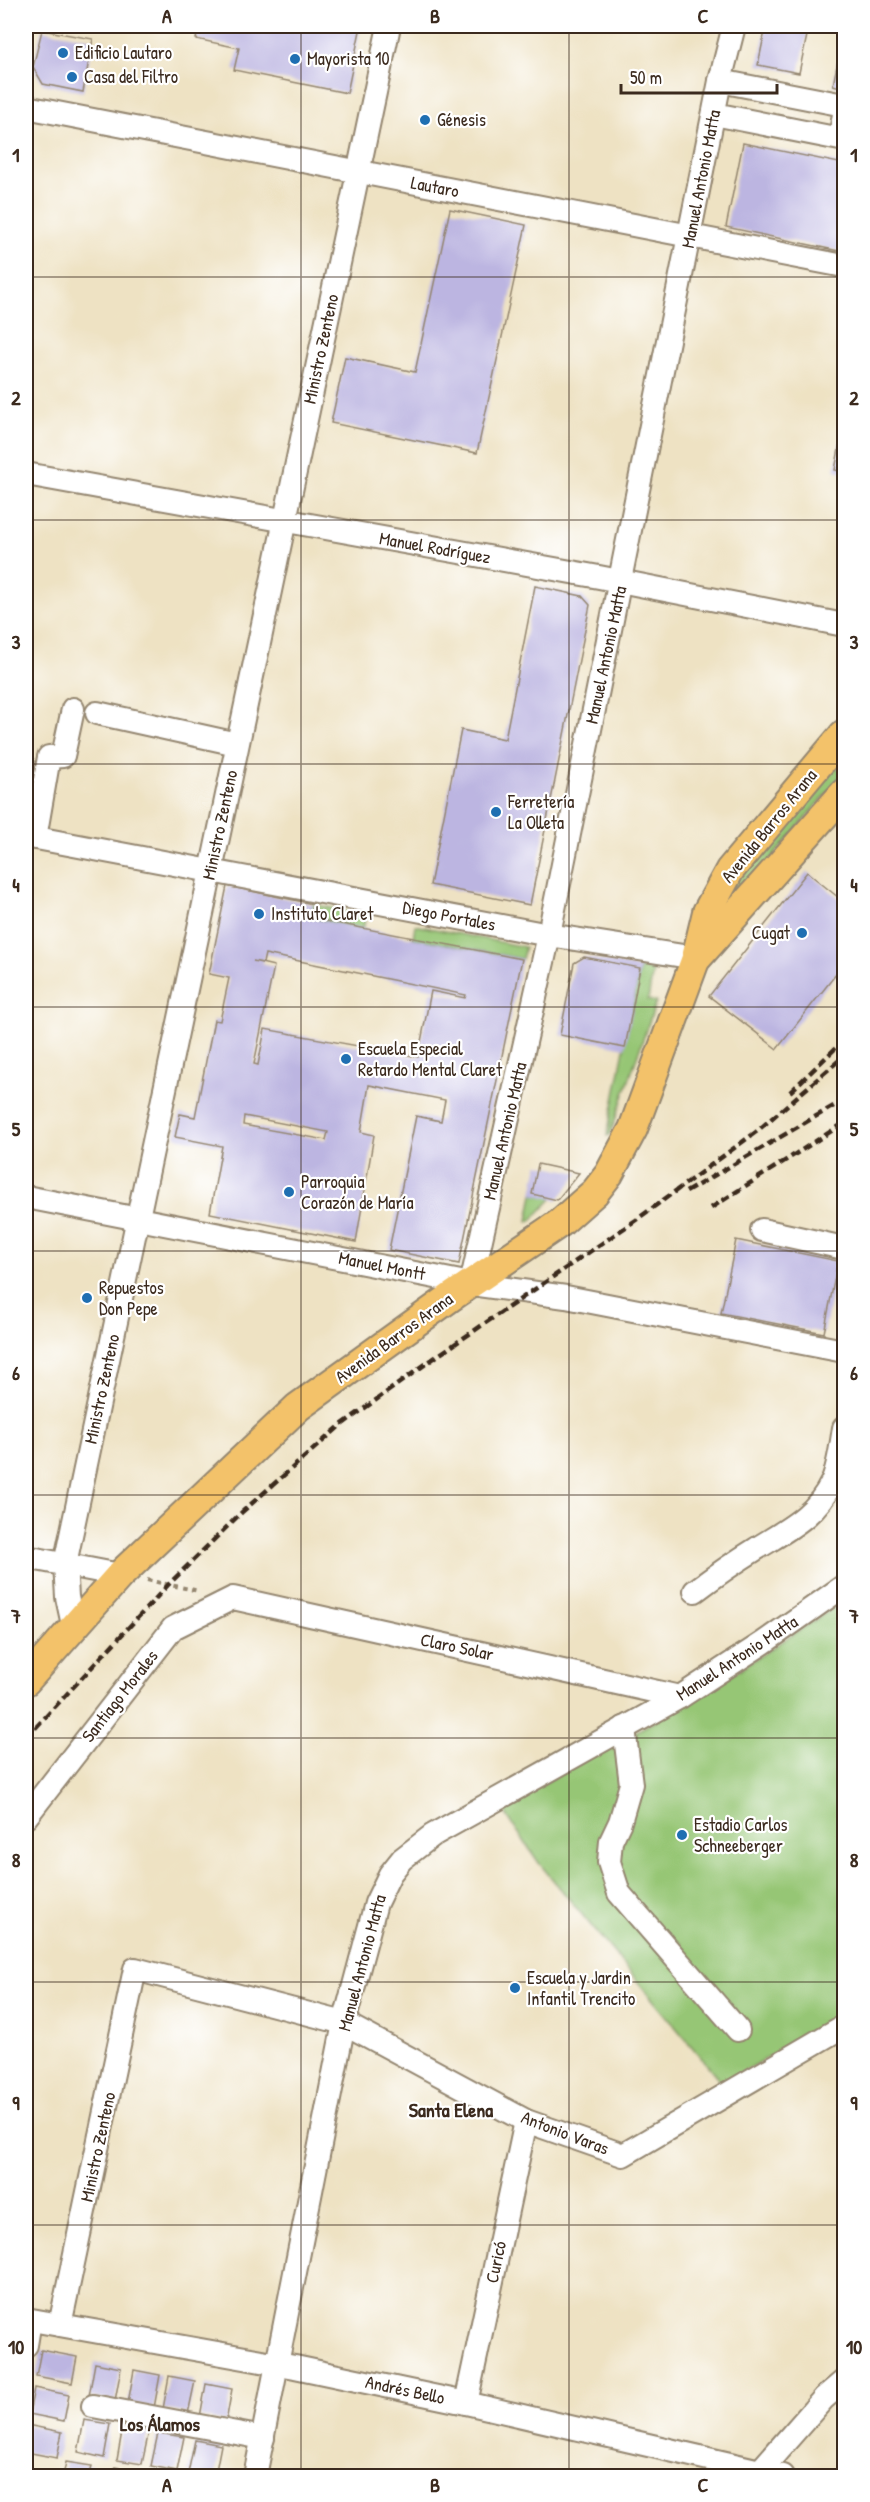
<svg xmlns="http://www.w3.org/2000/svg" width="870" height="2502" font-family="'Patrick Hand',sans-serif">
<rect width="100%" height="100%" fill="#fff"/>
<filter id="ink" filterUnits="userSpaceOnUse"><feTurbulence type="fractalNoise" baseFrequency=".0167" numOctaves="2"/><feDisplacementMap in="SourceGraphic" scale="12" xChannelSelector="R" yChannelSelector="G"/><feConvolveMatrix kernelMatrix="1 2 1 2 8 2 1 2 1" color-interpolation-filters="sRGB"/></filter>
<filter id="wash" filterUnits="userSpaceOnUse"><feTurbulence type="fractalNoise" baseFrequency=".008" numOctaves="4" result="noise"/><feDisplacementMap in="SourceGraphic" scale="24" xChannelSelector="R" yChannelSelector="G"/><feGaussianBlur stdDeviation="1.35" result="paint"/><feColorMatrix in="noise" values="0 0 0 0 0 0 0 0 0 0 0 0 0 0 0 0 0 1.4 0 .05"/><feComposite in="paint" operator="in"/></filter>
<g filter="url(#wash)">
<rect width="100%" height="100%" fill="#eee2c3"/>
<!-- green -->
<g fill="#96c675" stroke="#68784a" stroke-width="1.5">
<path d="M827,766L837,767L840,771L839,780L720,918L736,874Z"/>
<path d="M313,904L366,915L363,929L310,918Z"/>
<path d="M415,925L525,947L522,959L413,938Z"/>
<path d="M640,968L653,970L648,1000L656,1002L610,1135L607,1136Z"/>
<path d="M533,1194L553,1198L531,1221H528Z"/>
<path d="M844,1601V2013L723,2084L539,1863L501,1807L694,1699Z"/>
</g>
<g id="blocks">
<!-- building -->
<g fill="#bcb5e1" fill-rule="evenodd">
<path d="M199,26H361L347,93L234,70L239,48L196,39Z"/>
<path d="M766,26H809L799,73L758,65Z"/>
<path d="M42,30L93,39L83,92L43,84L33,67Z"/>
<path d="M843,36H844V88L833,85Z"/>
<path d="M743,143L844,164V252L726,227Z"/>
<path d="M450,209L526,225L477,453L331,423L345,357L415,372Z"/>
<path d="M843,428H844V472L835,470Z"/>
<path d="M535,586L582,596L590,605L530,905L430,885L461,730L505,739Z"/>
<path d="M807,872L844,902V964L777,1049L709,996Z"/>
<path d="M227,886L313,904L310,918L522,959L459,1264L389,1250L416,1116L441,1121L445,1100L369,1085L361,1132L374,1135L356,1242L210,1213L222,1146L175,1137L180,1114L195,1117L214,1020L220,1021L229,978L209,974ZM265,954L466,995L465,998L431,991L418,1057L265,1029L258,1065L254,1064L274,966L253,961L263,963ZM244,1116L328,1132L326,1140L243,1125Z"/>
<path d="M584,957L640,968L625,1048L560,1035L574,963Z"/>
<path d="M538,1164L579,1173L557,1200L532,1194Z"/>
<path d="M736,1240L838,1261L824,1333L721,1313Z"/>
<path d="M41,2350L77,2357L72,2383L36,2376Z"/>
<path d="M95,2363L121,2368L115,2401L89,2396Z"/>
<path d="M134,2370L160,2375L154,2408L128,2403Z"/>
<path d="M169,2376L195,2381L188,2414L163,2409Z"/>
<path d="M206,2384L232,2389L226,2422L200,2417Z"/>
<path d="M34,2388L69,2395L64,2421L29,2414Z"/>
<path d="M84,2420L110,2424L104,2458L78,2452Z"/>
<path d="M27,2425L62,2432L57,2458L26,2452Z"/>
<path d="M123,2426L149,2431L142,2464L117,2460Z"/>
<path d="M158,2433L184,2437L177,2471L151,2466Z"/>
<path d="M195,2440L221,2445L215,2476L188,2473Z"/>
<path d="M66,2462L92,2466L90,2476H63Z"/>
<path d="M115,2467L141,2472L140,2476H114Z"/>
</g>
</g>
</g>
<g filter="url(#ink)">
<use href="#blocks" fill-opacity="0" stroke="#948670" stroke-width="1.5"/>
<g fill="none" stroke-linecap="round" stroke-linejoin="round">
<defs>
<g id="minor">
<path d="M720,81L844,105"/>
<path d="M26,107L844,266"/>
<path d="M714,114L840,139L844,114"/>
<path d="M26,474L599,577L844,625"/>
<path d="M97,713L237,744"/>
<path d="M26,836L549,935L696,958"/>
<path d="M35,838L49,757L63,756L73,709"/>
<path d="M26,1197L471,1284L566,1297L844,1351"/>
<path d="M762,1230L844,1248"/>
<path d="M471,1284L547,944L720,81L734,26"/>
<path d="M26,1557L120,1575"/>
<path d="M695,1591C715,1576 735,1562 756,1549C786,1530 816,1516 832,1482C839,1466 841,1446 844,1428"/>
<path d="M73,1625L67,1597L65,1564L389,26"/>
<path d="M624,1728L631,1784L620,1822L611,1841L609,1862L619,1893L738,2030"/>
<path d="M26,1817L173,1628L233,1598L680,1697"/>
<path d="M26,2319L295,2367L466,2403L782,2476"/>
<path d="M60,2325L135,1969L344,2023L526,2121L623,2155L844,2026"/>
<path d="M26,2345L30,2320"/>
<path d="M466,2403L526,2121"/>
<path d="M93,2406L263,2438"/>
<path d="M759,2472L824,2398L844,2381"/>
<path d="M255,2476L344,2023L376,1903L390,1874L402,1859L433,1835L680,1697L763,1643L844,1586"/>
</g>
<g id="major">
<path d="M698,957L844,793"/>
<path d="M26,1681L120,1575L298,1407L451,1297L560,1223L595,1192L609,1174L633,1129L696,958L707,912L730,870L844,734"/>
</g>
</defs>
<!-- minor casing -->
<use href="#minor" stroke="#948670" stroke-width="26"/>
<!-- major casing -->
<use href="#major" stroke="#948670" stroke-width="32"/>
<!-- path -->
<path stroke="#948670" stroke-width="4" stroke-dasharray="4.5 4.5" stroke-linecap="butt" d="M147,1580L199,1591"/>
<!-- minor -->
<use href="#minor" stroke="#fff" stroke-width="22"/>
<!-- major -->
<use href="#major" stroke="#f3c26a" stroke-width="28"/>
<!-- rail -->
<g stroke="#3b2a1e" stroke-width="4.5" stroke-dasharray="9 4.5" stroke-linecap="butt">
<path d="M790,1092L844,1040"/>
<path d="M686,1192L844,1100"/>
<path d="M711,1208L844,1123"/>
<path d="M26,1738L168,1585L242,1512L340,1426L427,1363L636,1220L756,1132L844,1056"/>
</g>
</g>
</g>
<!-- grid -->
<path fill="none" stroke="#3b2a1e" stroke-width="1.5" stroke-opacity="0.55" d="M301,26V2476M569,26V2476M26,277H844M26,520H844M26,764H844M26,1007H844M26,1251H844M26,1495H844M26,1738H844M26,1982H844M26,2225H844"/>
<!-- markers -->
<g fill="#1f6fb2" stroke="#fff" stroke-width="2">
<circle cx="63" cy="53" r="6"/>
<circle cx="295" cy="59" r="6"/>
<circle cx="72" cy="77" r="6"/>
<circle cx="425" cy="120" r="6"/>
<circle cx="496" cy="812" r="6"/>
<circle cx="259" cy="914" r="6"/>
<circle cx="802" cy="933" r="6"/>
<circle cx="346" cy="1059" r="6"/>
<circle cx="289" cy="1192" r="6"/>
<circle cx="87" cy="1298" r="6"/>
<circle cx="682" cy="1835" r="6"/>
<circle cx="515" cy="1988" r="6"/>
</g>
<g text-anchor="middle" stroke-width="4.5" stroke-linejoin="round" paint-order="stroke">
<!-- poi labels -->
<g font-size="18" fill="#3b2a1e" stroke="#fff" text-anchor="start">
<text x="75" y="59">Edificio Lautaro</text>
<text x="307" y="65">Mayorista 10</text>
<text x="84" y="83">Casa del Filtro</text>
<text x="437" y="126">Génesis</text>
<text x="508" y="808">Ferretería<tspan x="508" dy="21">La Olleta</tspan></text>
<text x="271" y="920">Instituto Claret</text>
<text x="790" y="939" text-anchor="end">Cugat</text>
<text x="358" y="1055">Escuela Especial<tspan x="358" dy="21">Retardo Mental Claret</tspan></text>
<text x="301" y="1188">Parroquia<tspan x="301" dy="21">Corazón de María</tspan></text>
<text x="99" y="1294">Repuestos<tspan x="99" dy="21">Don Pepe</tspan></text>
<text x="694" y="1831">Estadio Carlos<tspan x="694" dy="21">Schneeberger</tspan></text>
<text x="527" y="1984">Escuela y Jardin<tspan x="527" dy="21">Infantil Trencito</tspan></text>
</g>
<!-- street labels -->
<g font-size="18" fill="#3b2a1e" stroke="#fff">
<text transform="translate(701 179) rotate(-79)" y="6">Manuel Antonio Matta</text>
<text transform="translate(435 187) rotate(11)" y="6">Lautaro</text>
<text transform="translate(321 349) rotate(-78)" y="6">Ministro Zenteno</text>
<text transform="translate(435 548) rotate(10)" y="6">Manuel Rodríguez</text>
<text transform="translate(606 655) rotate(-78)" y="6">Manuel Antonio Matta</text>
<text transform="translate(220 825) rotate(-78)" y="6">Ministro Zenteno</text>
<text transform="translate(769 826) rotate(-51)" y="6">Avenida Barros Arana</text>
<text transform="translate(449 916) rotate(11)" y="6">Diego Portales</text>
<text transform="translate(505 1131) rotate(-77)" y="6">Manuel Antonio Matta</text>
<text transform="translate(382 1266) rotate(11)" y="6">Manuel Montt</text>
<text transform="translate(394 1338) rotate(-36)" y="6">Avenida Barros Arana</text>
<text transform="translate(102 1389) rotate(-78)" y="6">Ministro Zenteno</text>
<text transform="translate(457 1647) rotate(12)" y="6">Claro Solar</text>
<text transform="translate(737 1658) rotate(-33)" y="6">Manuel Antonio Matta</text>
<text transform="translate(120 1696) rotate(-52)" y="6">Santiago Morales</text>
<text transform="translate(362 1963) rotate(-75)" y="6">Manuel Antonio Matta</text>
<text transform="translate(565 2133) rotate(21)" y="6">Antonio Varas</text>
<text transform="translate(98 2147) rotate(-78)" y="6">Ministro Zenteno</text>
<text transform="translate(496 2262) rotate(-78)" y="6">Curicó</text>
<text transform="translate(405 2390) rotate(12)" y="6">Andrés Bello</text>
</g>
<!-- neighbourhood labels -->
<g font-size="20" font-weight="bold" fill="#3b2a1e" stroke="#fff">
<text x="451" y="2117">Santa Elena</text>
<text x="160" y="2431">Los Álamos</text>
</g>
</g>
<!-- margin -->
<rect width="870" height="2502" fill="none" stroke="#fff" stroke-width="66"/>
<!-- scale -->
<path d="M621 84v9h156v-9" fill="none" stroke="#3b2a1e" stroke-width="3"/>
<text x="630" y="84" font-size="18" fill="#3b2a1e" stroke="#ffffff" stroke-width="4.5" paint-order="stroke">50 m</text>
<rect x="33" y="33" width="804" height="2436" fill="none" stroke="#3b2a1e" stroke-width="2"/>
<g font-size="20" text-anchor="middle" font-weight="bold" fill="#3b2a1e">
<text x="167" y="23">A</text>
<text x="435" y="23">B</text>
<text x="703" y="23">C</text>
<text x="16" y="162">1</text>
<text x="854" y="162">1</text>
<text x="16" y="405">2</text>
<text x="854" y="405">2</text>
<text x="16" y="649">3</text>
<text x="854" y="649">3</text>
<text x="16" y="892">4</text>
<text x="854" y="892">4</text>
<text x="16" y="1136">5</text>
<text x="854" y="1136">5</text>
<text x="16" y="1380">6</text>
<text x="854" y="1380">6</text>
<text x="16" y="1623">7</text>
<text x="854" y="1623">7</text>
<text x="16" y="1867">8</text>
<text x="854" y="1867">8</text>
<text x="16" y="2110">9</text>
<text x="854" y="2110">9</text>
<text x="16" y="2354">10</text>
<text x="854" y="2354">10</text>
<text x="167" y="2492">A</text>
<text x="435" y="2492">B</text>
<text x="703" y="2492">C</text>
</g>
</svg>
